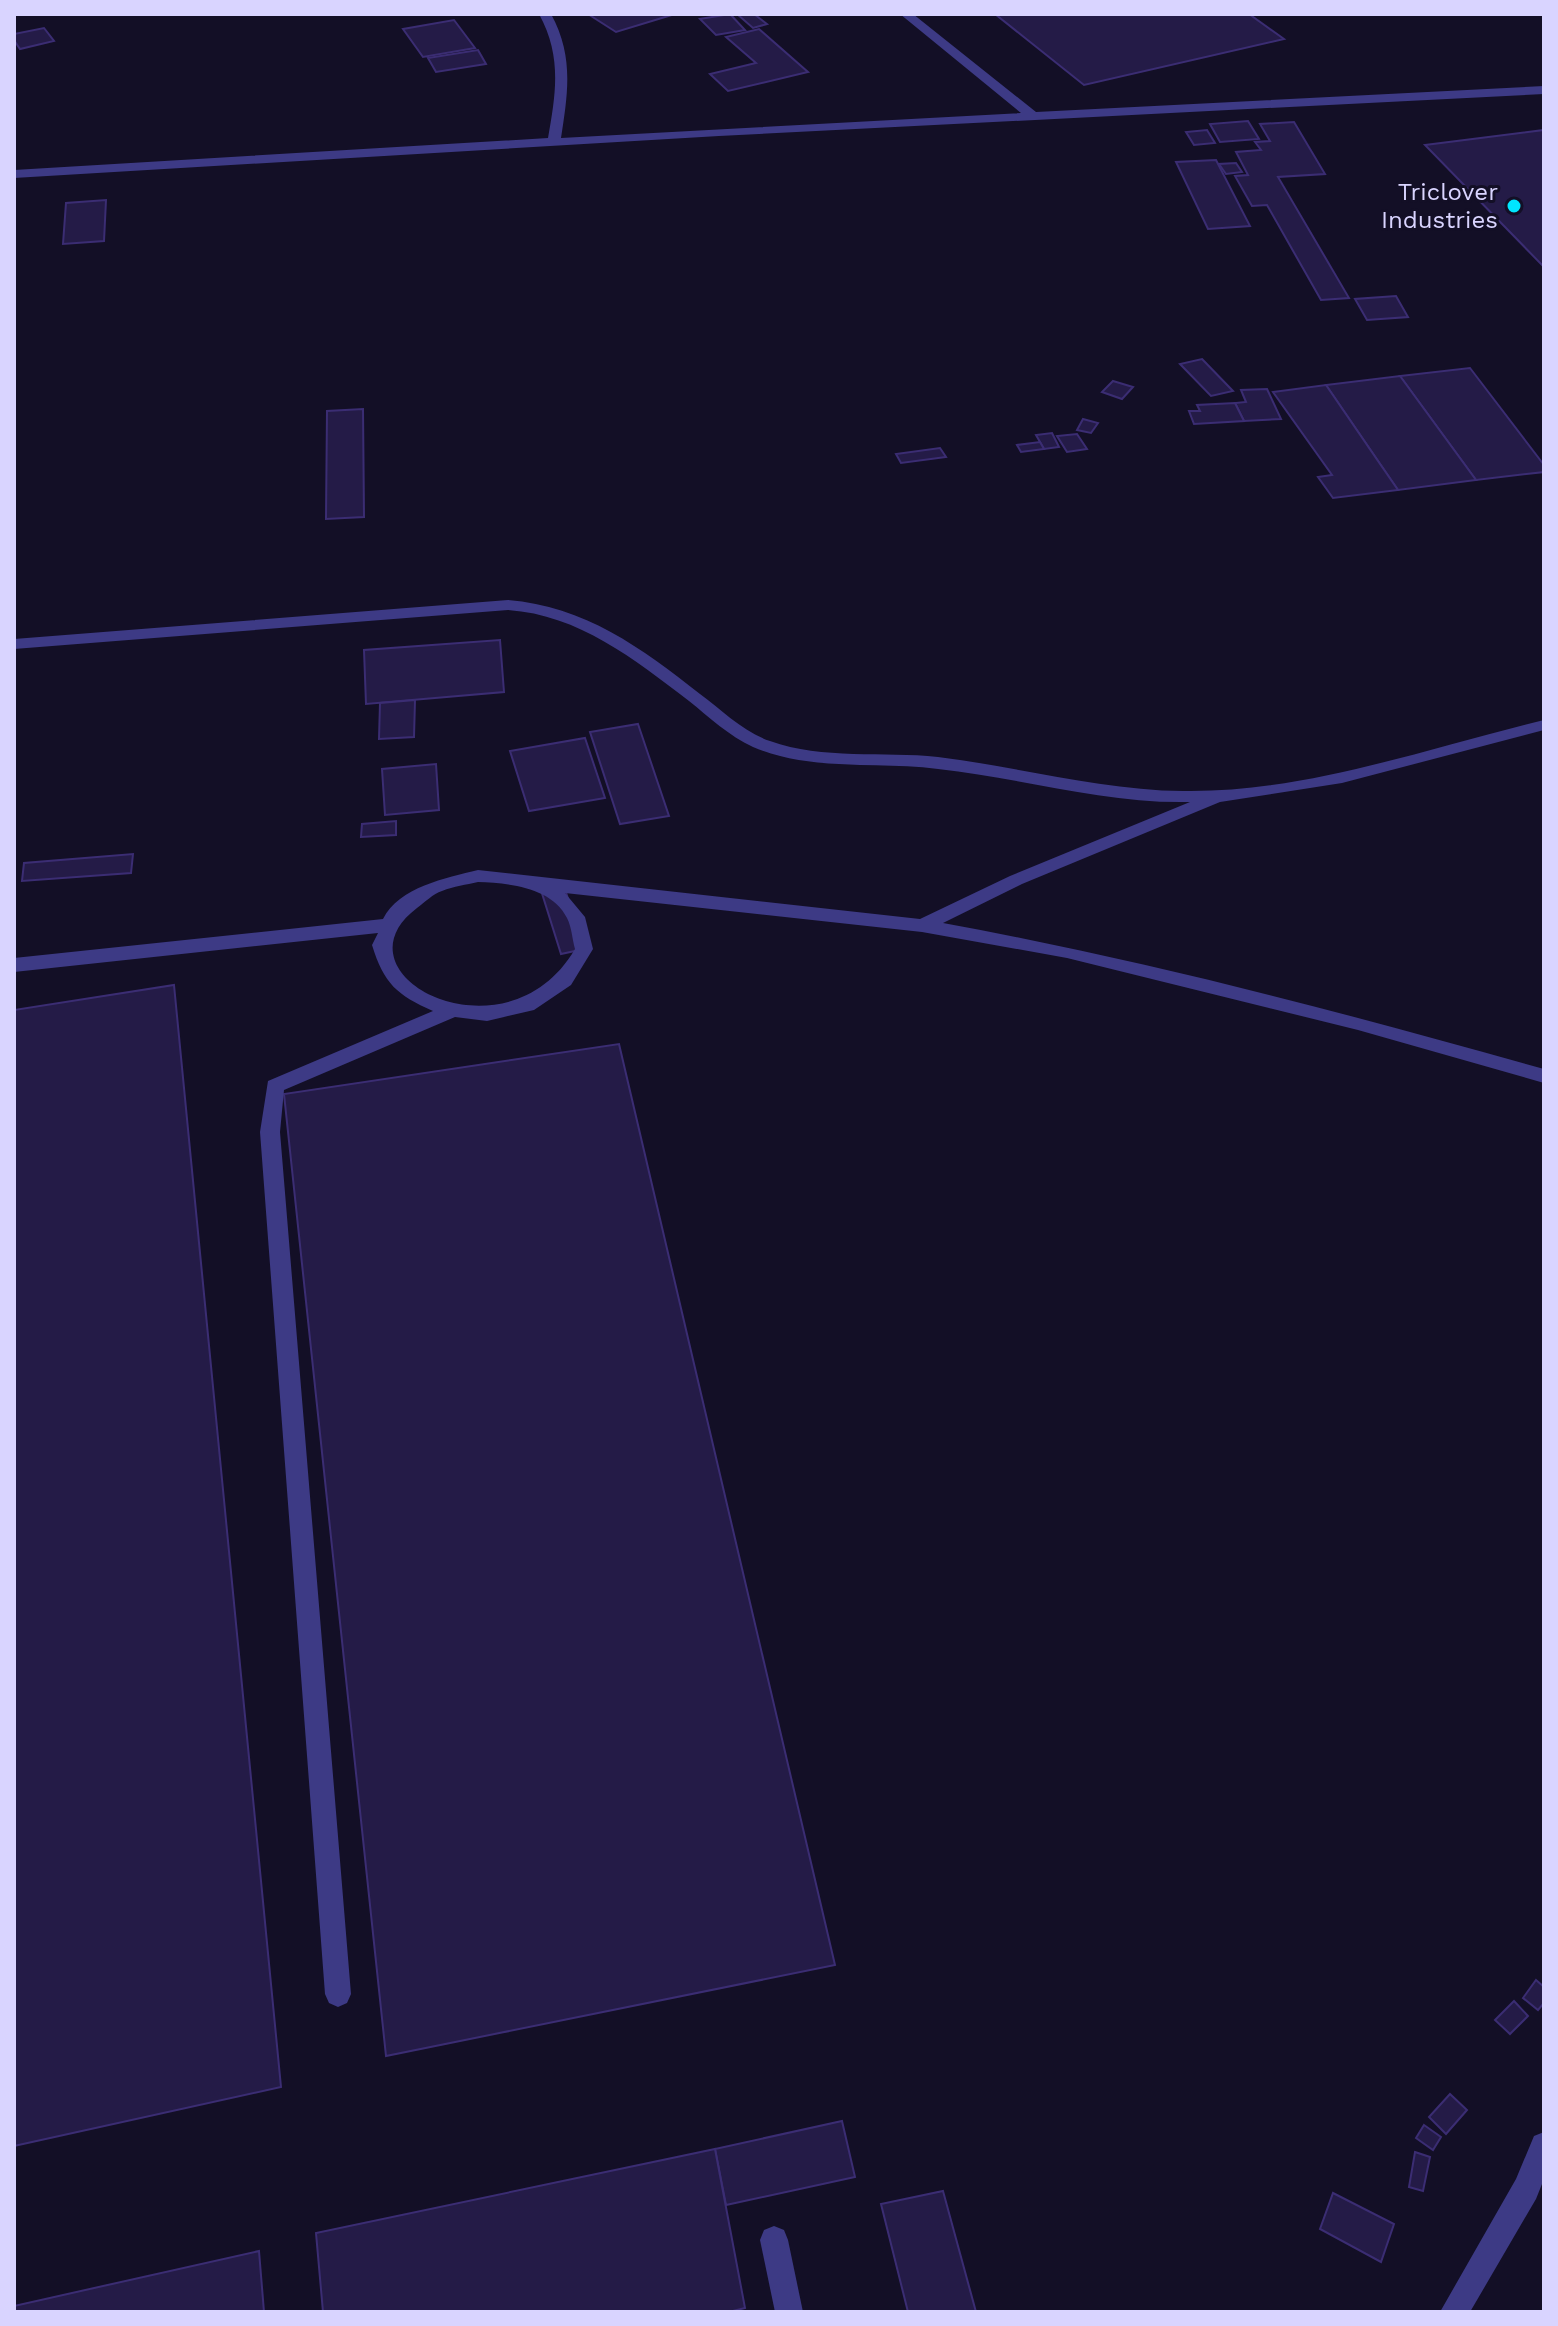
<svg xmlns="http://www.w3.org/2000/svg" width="1558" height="2326" font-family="'Work Sans',sans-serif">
<rect width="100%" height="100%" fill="#130f26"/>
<!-- building -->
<g fill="#241b47" stroke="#3b2d73" stroke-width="2">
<path d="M588,14H675L616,32Z"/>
<path d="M730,14L745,30L716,35L700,19Z"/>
<path d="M737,14H754L767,24L753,28Z"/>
<path d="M995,14H1249L1284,39L1084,85Z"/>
<path d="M454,20L475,48L423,57L403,29Z"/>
<path d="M44,28L54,41L20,49L14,40V34Z"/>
<path d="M759,29L808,72L728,91L710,74L756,63L726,37Z"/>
<path d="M478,50L486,64L436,72L428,58Z"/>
<path d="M1248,121L1259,139L1220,142L1210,124Z"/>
<path d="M1294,122L1325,174L1278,177L1349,298L1321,300L1267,205L1252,206L1235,176L1248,175L1236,152L1261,150L1255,142L1270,141L1260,124Z"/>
<path d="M1207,130L1215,143L1194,145L1186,132Z"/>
<path d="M1544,130V267L1425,145Z"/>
<path d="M1216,160L1250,226L1208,229L1176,162Z"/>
<path d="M1236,163L1242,172L1226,174L1219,164Z"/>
<path d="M106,200L104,241L63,244L66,203Z"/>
<path d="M1396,296L1408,317L1367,320L1355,299Z"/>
<path d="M1202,359L1233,391L1211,396L1180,364Z"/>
<path d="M1470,368L1544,465V472L1476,480L1400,376Z"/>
<path d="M1400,376L1476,480L1398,490L1326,385Z"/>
<path d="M1113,381L1133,387L1122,399L1102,392Z"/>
<path d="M1326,385L1378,461L1398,490L1333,498L1318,477L1332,475L1273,392Z"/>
<path d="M1267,389L1281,419L1244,421L1235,403L1246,402L1241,390Z"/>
<path d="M1235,403L1244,421L1194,424L1189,411H1200L1197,405Z"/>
<path d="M363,409L364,517L326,519L327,411Z"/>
<path d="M1083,419L1098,423L1091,433L1077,430Z"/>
<path d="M1052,433L1059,447L1044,449L1036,435Z"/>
<path d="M1077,434L1087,449L1067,452L1057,436Z"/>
<path d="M1040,442L1044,449L1021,452L1017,445Z"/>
<path d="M940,448L946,457L901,463L896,454Z"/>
<path d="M500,640L504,692L366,704L364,650Z"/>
<path d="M415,700L414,737L379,739L380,703Z"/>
<path d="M638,724L669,816L620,824L590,732Z"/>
<path d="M585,738L605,798L529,811L510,751Z"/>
<path d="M436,764L439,810L385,815L382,769Z"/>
<path d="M396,821V835L361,837L362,824Z"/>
<path d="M133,854L131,873L22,881L24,863Z"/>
<path d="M563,883L584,949L561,954L540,887Z"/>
<path d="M174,985L281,2087L14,2146V1010Z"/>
<path d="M619,1044L835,1965L386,2056L284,1094Z"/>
<path d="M1536,1980L1544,1987V2003L1538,2010L1523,1998Z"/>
<path d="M1514,2001L1528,2016L1510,2034L1495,2020Z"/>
<path d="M1450,2094L1467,2110L1446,2134L1429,2117Z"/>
<path d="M842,2121L855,2177L726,2205L715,2149Z"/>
<path d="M1424,2125L1441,2137L1433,2150L1416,2138Z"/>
<path d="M715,2149L745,2308L729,2312H323L316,2233Z"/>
<path d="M1415,2152L1430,2157L1423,2191L1409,2187Z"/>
<path d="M943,2191L976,2312H908L881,2204Z"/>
<path d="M1333,2193L1394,2224L1381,2262L1320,2229Z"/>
<path d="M259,2251L264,2312H14V2306Z"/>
</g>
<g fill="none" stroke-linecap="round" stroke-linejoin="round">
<!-- lane -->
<g fill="#3d3a85" fill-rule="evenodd">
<path d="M539,14H551C574,56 568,92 561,138L1021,113L900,14H913L1036,112L1544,86V94L719,136L14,178V170L548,138C556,93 562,56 539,14Z"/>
<path d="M508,600C584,606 642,648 700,694C722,710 743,732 770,741C823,760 883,751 938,757C1020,767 1100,790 1183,791C1306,793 1426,748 1544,720V730L1342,783L1220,802L1022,884L943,923C1146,960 1345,1013 1544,1069V1083L1358,1030L1067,958L922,932L565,893L585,917L593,949L571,985L534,1010L487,1021L455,1017L284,1090L280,1132L351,1994L347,2003L338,2007L329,2003L325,1994L260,1132L268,1081L433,1011C397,995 384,984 372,945L378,933L14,972V958L383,919C399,887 446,878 478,870L920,919L1010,876L1190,802C1105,804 1022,778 938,769C878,761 810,772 753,747C729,736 709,717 689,701C634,659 579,615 508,610L14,649V639ZM478,882C508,883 552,887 567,918C572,928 572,939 575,949C506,1067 328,975 417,908C425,902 433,894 442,891C454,886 466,885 478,882Z"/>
<path d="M1544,2132V2179L1536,2199L1470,2312H1440L1516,2179L1534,2136Z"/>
<path d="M774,2226L784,2230L788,2240L803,2312H775L760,2240L764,2230Z"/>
</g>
</g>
<!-- markers -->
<circle fill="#00e5ff" stroke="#130f26" stroke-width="3" cx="1514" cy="206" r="8"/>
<g text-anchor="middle" stroke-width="6" stroke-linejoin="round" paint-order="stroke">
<!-- far-poi labels -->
<g font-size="24" fill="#d9d4ff" stroke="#130f26" text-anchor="end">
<text x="1498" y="200">Triclover<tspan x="1498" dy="28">Industries</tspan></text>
</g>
</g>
<!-- border -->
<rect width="1558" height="2326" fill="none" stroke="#d9d4ff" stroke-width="32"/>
</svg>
